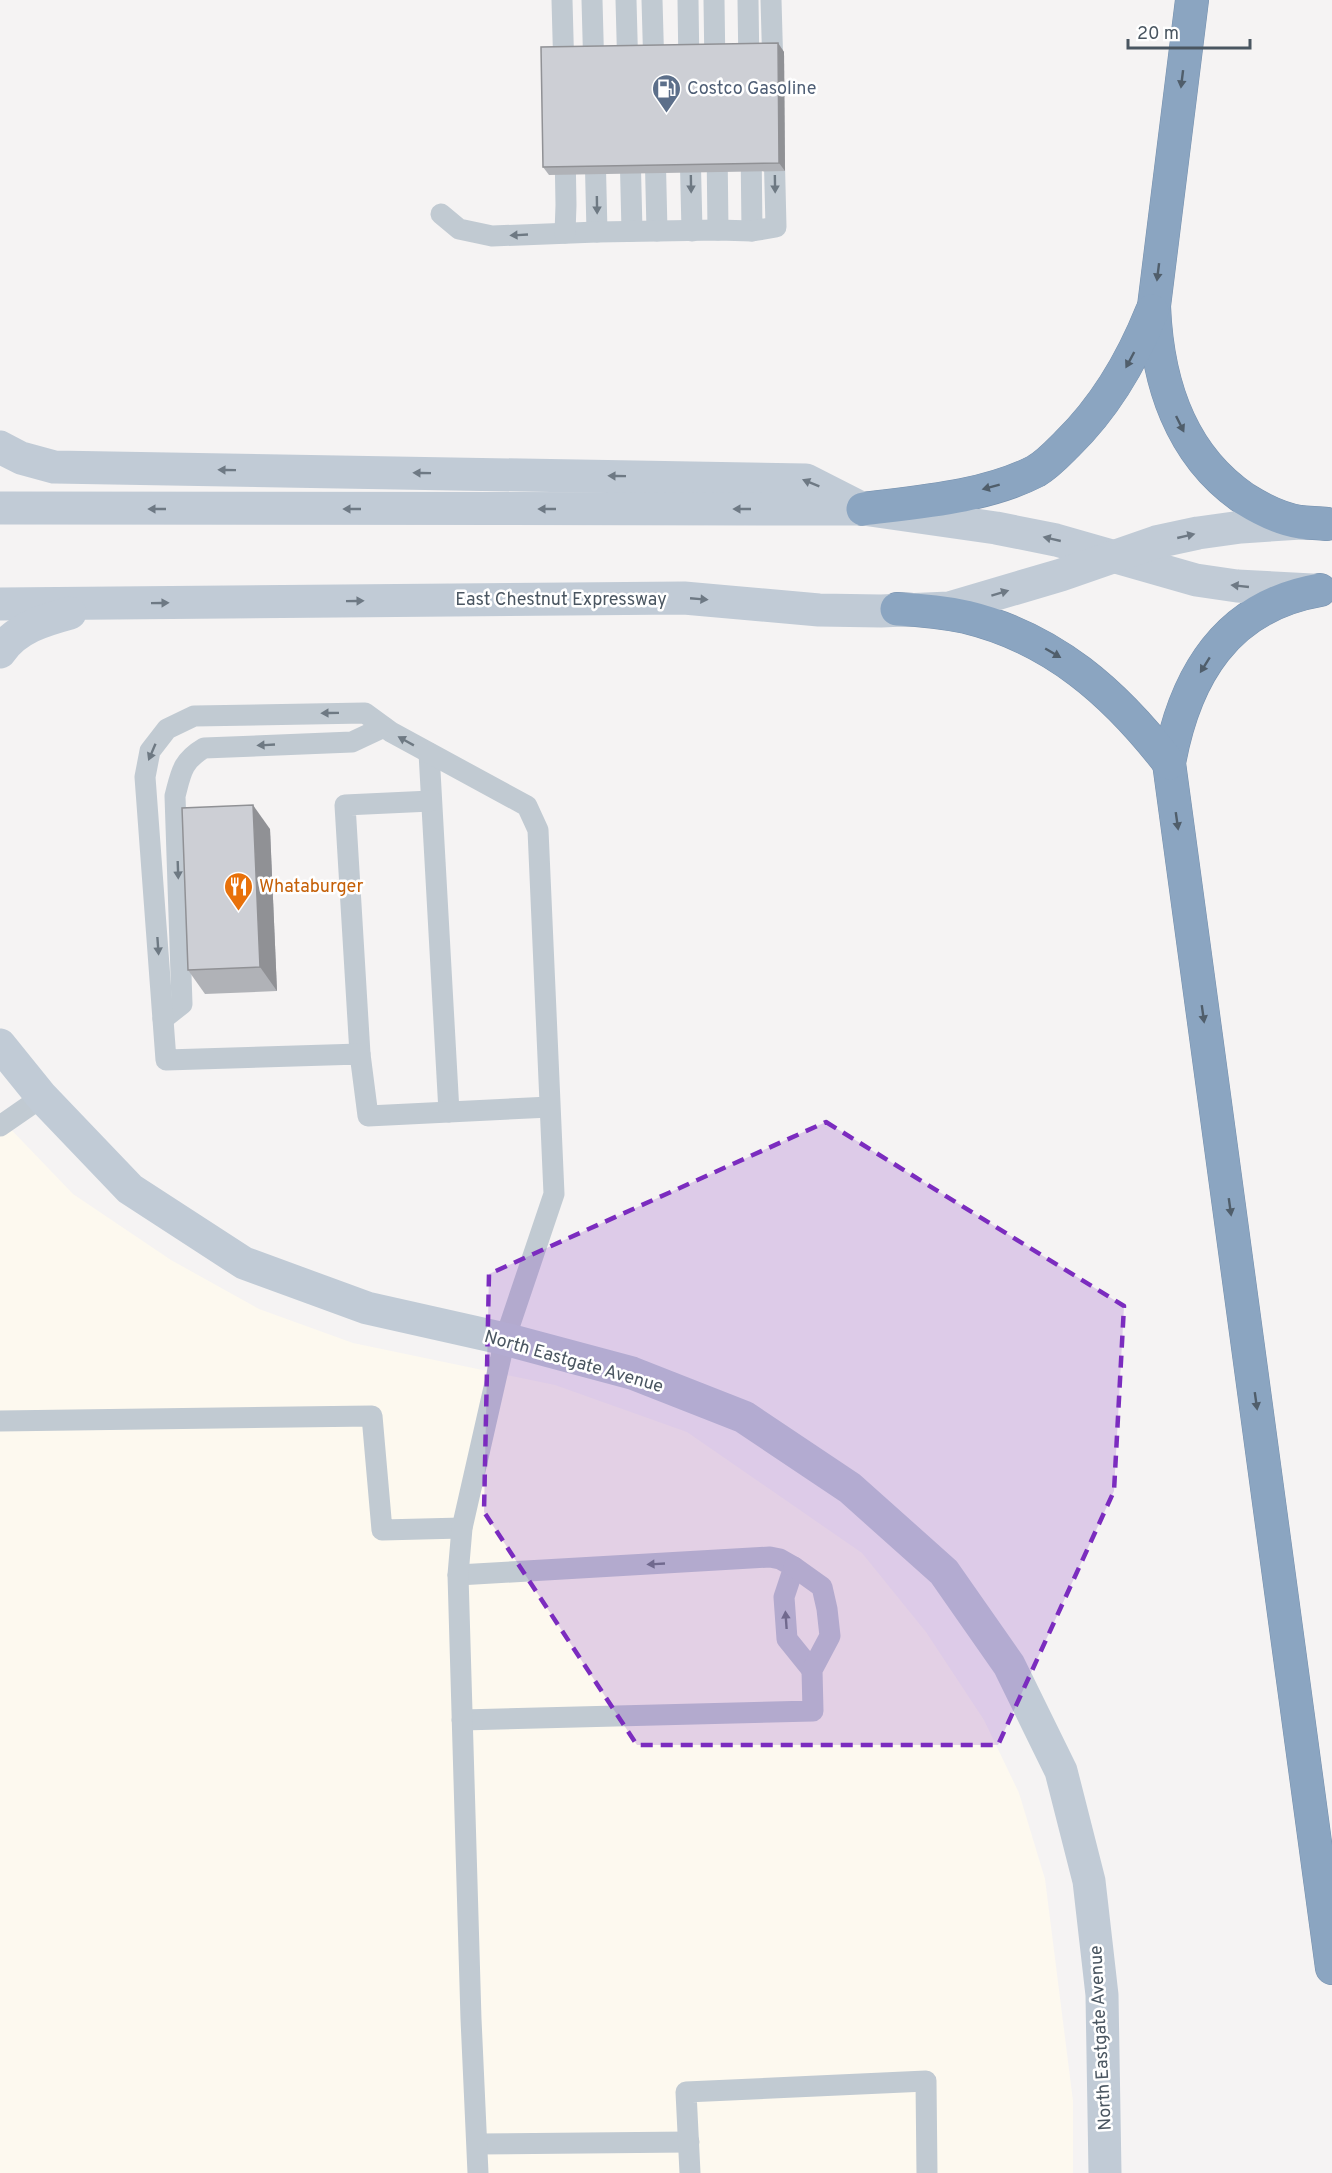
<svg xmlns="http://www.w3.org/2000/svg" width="1332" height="2173" font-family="Overpass,sans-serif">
<rect width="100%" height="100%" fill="#f5f3f3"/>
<!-- commercial -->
<path fill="#fdf9ef" d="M0,1118L73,1194L171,1260L259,1309L353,1343L555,1385L687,1432L862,1553L926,1632L984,1720L1019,1793L1045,1879L1073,2101V2173H0Z"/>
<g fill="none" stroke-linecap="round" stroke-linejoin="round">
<defs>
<g id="highway">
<path d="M1192,0L1154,306C1157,381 1180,455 1245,499C1261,509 1281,519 1300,522C1309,523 1318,523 1327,524"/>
<path d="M863,509C919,502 986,497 1036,471C1048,464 1058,453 1067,444C1106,406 1132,361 1152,311"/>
<path d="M1320,590C1226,606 1185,676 1169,763L1332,1968"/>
<path d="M897,609C920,610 943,612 966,617C1053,638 1115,693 1169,763"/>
</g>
</defs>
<!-- highway casing -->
<use href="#highway" stroke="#7690ad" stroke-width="34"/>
<!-- lane -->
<g stroke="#c1cad2" stroke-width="21">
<path d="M562,0L564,74"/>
<path d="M592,0L594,74"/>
<path d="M626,0L628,74"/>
<path d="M652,0L654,71"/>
<path d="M688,0L689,71"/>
<path d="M714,0L715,71"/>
<path d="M748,0L749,71"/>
<path d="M771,0L773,71"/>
<path d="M655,145L657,231"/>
<path d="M690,145L692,231"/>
<path d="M717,145L718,230"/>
<path d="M751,145L752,231"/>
<path d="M595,148L597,232"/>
<path d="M630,148L632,231"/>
<path d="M441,214L459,229L492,236L597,232L718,230L752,231L776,227L774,145"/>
<path d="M565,233L566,205L565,148"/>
<path d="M429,753L449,1112"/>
<path d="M163,1019L182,1004L175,796C181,773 182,761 204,748L352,742L384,727"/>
<path d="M360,1054L345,805L431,801"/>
<path d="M0,1126L42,1097"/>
<path d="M0,1421L372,1416L382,1530L462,1528"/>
<path d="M458,1575L770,1557L780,1559L794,1567L784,1597L787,1639L812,1670"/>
<path d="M462,1720L813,1711L812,1670L830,1636L827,1609L822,1587L794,1567"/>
<path d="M478,2144L689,2142"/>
<path d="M478,2173L471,2019L458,1575L462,1528L505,1339L554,1194L538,830L527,806L391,732L365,713L194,716L167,729L150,751L145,777L166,1060L360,1054L368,1116L550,1107"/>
<path d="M690,2173L686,2092L926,2081L927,2173"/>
</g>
<!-- secondary -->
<g stroke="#c1cbd6" stroke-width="33">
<path d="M0,447L21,458L54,467L806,480L859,507"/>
<path d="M0,508L863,509L996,528L1056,540L1196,580L1237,586L1312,590"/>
<path d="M0,604L684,598L819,610L881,611L949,608L1061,575L1156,542L1198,533L1241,527L1301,523"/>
<path d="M0,652C16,628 44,620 70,613"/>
<path d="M0,1045L42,1097L130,1189L244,1263L367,1308L505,1339L632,1373L744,1417L850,1488L944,1572L1009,1665L1061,1771L1089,1881L1102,1995L1105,2173"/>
</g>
<!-- highway -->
<use href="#highway" stroke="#8ba5c1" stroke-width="33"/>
</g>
<!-- wall -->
<g fill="#b0b2b7">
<path d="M778,43L784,52L785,171L549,175L543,167Z"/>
<path d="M270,829L277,991L205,994L188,970Z"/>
</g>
<!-- shaded-wall -->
<g fill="#909195">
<path d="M778,43L784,52L785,171L779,163Z"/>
<path d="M253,805L270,829L277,991L260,967Z"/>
</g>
<!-- building -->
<g fill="#cdcfd5" stroke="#909195" stroke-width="1.5">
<path d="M778,43L779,163L543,167L541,47Z"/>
<path d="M253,805L260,967L188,970L182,808Z"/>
</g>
<!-- one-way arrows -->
<defs><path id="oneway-solid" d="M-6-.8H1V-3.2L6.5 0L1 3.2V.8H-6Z" transform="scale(1.5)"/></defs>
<g fill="#505e6b">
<use href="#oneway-solid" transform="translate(1182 79) rotate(97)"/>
<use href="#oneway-solid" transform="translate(1158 272) rotate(97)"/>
<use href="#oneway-solid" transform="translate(1130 360) rotate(118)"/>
<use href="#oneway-solid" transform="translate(1180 424) rotate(64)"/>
<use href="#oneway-solid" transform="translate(991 487) rotate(165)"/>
<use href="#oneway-solid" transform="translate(1053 653) rotate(30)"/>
<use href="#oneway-solid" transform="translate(1205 665) rotate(122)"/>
<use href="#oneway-solid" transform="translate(1177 821) rotate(82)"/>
<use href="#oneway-solid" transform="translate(1203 1014) rotate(82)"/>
<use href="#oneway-solid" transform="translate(1230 1207) rotate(82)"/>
<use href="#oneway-solid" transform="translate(1256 1401) rotate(82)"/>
</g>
<g fill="#6e7983">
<use href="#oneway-solid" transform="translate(691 184) rotate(89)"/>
<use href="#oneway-solid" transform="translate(775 184) rotate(89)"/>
<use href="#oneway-solid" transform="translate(597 205) rotate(89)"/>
<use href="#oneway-solid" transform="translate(519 235) rotate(177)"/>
<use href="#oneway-solid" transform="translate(330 713) rotate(179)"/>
<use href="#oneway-solid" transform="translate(406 741) rotate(-151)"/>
<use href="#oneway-solid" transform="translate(266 745) rotate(177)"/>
<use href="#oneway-solid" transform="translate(152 752) rotate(113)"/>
<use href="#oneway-solid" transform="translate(178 870) rotate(88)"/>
<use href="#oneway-solid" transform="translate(158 946) rotate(86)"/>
<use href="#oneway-solid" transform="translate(656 1564) rotate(177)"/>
<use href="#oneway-solid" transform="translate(786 1620) rotate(-94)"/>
</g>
<g fill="#6e7984">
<use href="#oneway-solid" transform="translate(227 470) rotate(-179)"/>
<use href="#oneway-solid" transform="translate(422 473) rotate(-179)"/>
<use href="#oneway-solid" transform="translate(617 476) rotate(-179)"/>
<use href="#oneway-solid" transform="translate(811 483) rotate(-158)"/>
<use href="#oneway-solid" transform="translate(157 509) rotate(-180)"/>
<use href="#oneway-solid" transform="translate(352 509) rotate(-180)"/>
<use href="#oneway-solid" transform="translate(547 509) rotate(-180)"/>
<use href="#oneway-solid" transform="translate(742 509) rotate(-180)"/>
<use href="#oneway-solid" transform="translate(1186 536) rotate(-13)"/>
<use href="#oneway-solid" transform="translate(1052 539) rotate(-167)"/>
<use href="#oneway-solid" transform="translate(1240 586) rotate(-174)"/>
<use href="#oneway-solid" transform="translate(1000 593) rotate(-17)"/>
<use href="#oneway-solid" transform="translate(699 599) rotate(5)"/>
<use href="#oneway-solid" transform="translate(355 601) rotate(-1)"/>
<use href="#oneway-solid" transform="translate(160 603) rotate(-1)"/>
</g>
<!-- marked area -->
<path fill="#7b2cbf" fill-opacity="0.2" stroke="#7b2cbf" stroke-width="4.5" stroke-dasharray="12 8" stroke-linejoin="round" d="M826,1122L1124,1306L1114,1491L998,1745H637L484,1512L489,1274Z"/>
<!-- icons -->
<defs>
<symbol id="fuel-pin" viewBox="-11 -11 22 30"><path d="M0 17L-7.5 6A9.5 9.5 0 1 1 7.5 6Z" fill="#5c6f8a" stroke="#fff"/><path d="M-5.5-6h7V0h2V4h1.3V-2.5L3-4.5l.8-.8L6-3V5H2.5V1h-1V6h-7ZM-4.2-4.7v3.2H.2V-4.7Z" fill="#fff"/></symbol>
<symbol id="restaurant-pin" viewBox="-11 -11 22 30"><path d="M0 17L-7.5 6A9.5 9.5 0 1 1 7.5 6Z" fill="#e8710a" stroke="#fff"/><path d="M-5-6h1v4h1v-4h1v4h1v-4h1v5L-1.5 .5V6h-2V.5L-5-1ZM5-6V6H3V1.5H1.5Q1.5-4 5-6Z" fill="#fff"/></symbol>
</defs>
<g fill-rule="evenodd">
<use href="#fuel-pin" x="650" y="72" width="33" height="45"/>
<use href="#restaurant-pin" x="222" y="870" width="33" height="45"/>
</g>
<g text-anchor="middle" stroke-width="5" stroke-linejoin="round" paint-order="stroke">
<!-- service labels -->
<g font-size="18" fill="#4e5e75" stroke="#fff" text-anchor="start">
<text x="687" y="94">Costco Gasoline</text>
</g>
<!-- street labels -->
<g font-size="18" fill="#4a5661" stroke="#fff">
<text x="561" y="605">East Chestnut Expressway</text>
<text transform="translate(574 1361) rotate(16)" y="6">North Eastgate Avenue</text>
<text transform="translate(1100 2038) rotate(-93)" y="6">North Eastgate Avenue</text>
</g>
<!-- food labels -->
<g font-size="18" fill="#c56008" stroke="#fff" text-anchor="start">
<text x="259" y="892">Whataburger</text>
</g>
</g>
<!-- scale -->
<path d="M1128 39v9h122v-9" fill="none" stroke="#4a5661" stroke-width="3"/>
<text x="1137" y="39" font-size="18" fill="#4a5661" stroke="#ffffff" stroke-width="4.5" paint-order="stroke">20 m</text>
</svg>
